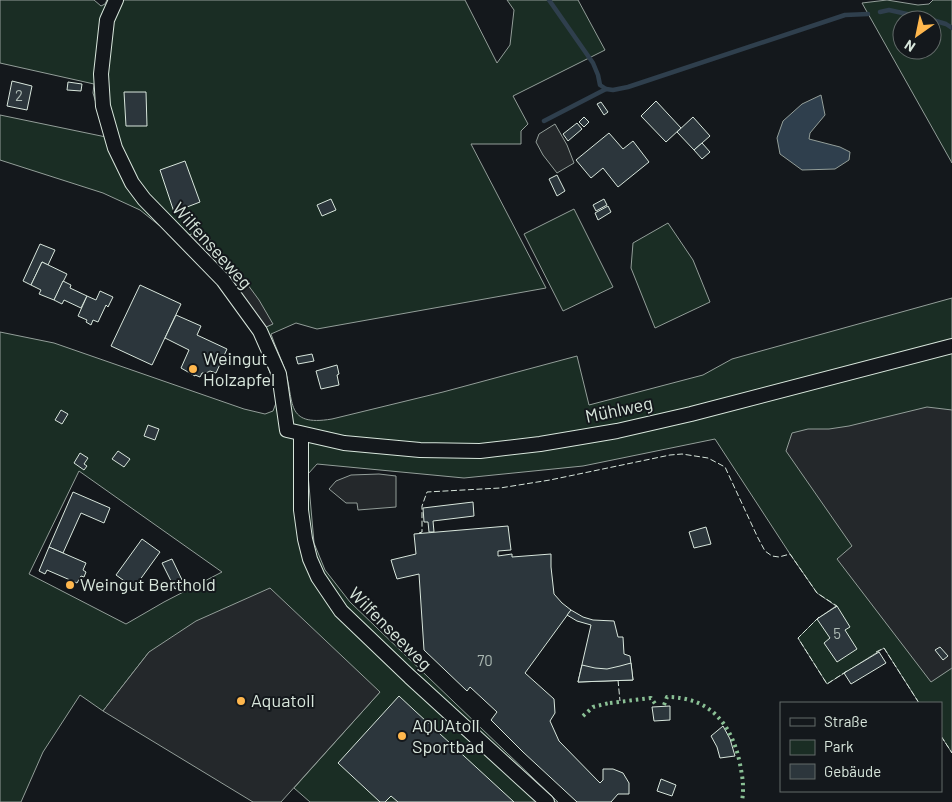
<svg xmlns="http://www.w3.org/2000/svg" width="952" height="802" font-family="Barlow,sans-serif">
<rect width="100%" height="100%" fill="#14181c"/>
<!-- green -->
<g fill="#1a2d24" stroke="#939e99" fill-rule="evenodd">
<path d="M0,0H94L101,6L105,4L107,0H465L497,63L510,45L514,10L507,0H578L605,50L513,96L528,124L521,131V144H471L546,288L317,329L296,323L271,334C275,346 281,358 285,370C295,401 284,427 332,419L443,392L577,356L589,405L703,375L732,359L952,298V753L941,736V703H919L884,648L827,684L798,638L817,619L836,606L817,593L790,554L715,439L583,466L464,478L317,464L308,474L314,543L325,570L350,602L558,802H310L294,788L380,692L149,652L103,711L80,695L43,752L21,802H0V332L54,343L244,409L265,414L273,411L276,403L274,383L254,332L219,284L165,230L140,210L103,193L0,160V115L106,137L93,93L94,84L0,63ZM79,471L222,572L164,602L126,624L29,574Z"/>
<path d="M887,0L918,5L929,4L933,0H952V163L862,3ZM902,20H932V50H902Z"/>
<path d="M574,209L613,287L563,311L524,234Z"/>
<path d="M668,223L693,260L710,302L655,328L631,268L633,243Z"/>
</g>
<!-- parking -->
<g fill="#24282b" stroke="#939e99">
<path d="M555,124L567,145L574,163L557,173L543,155L536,142L539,134Z"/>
<path d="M202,230L237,270L259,300L273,324L264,328L231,280L189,235Z"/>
<path d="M927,407L952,410V668L931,682L837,559L852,546L786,451L792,433L808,429H829L849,426Z"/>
<path d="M379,474L396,476V507L358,510L357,503H346L329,489L336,481L351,475Z"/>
<path d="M270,588L380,692L281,802H253L103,711L149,652L196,621Z"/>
</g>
<!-- water -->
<path fill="#2f3f4d" stroke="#939e99" d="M821,95L825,115L810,133L809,139L840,147L850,152L849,160L835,169L802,170L780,154L777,138L783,121L802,104Z"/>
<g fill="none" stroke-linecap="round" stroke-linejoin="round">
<!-- stream -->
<g stroke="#2f3f4d" stroke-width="4.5">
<path d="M549,0L593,63L598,75L600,85L606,89"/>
<path d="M880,12L889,10L929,19L946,24L952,28"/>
<path d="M544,121L606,89L613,90L628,87L845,15L868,14"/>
</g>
</g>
<!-- building -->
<g fill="#2c363c" stroke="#d8e6dc">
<path d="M12,81L32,86L27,110L7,106Z"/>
<path d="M68,82L82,84L81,91L67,90Z"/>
<path d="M124,92H146L147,126H126Z"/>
<path d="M656,101L681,128L666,142L641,116Z"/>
<path d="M601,102L608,112L604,115L597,104Z"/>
<path d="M584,117L589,122L584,127L579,122Z"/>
<path d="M693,117L710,136L694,150L677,132Z"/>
<path d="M577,123L582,129L568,141L563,134Z"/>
<path d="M609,133L623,149L633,141L649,162L618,187L603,168L591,178L576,160Z"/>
<path d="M702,143L710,152L702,159L694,150Z"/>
<path d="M185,161L200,202L174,212L160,170Z"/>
<path d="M557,175L565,191L557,196L549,179Z"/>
<path d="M331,199L336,210L322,216L317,205Z"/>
<path d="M604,199L607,205L596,211L593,205Z"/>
<path d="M608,206L611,212L598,220L595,213Z"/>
<path d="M40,244L55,250L48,265L42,262L31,285L23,281Z"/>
<path d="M42,262L67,274L54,300L39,294L41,290L31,285Z"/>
<path d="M63,281L71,285L70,288L87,296L81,308L64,300L62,304L54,300Z"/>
<path d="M140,285L181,304L152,365L111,346Z"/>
<path d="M100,291L113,297L108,307L106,305L98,322L93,320L91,325L86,322L87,320L78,316L87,296L96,300Z"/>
<path d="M176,315L201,326L197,335L227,349L216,373L210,371L206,373H202L200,377L195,375V376L181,368L189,350L165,338Z"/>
<path d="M312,354L314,361L298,364L296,357Z"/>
<path d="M337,365L339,374L337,375L339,385L321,389L316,371Z"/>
<path d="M61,410L68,414L62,424L55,420Z"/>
<path d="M148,425L159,429L155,440L144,436Z"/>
<path d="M118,451L130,459L124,467L112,459Z"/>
<path d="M80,453L88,458L84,464L87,466L84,470L74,463Z"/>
<path d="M73,492L110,508L104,523L81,513L63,553L49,547Z"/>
<path d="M473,502L474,516L433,521L434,532H429L428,522H424L423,508Z"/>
<path d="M508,526L511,550L498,551V556L512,554V557L551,554V567L554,594L562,603L571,610L525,673L554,699L555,713L550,721L559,741L600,783L603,780V769H613L623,773L629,783V794H618L611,802H577L523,752L491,720L497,712L470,687L467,691L424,650L419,574L397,579L394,570L391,560L416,554L414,534Z"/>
<path d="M706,527L711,544L694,548L689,532Z"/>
<path d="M142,539L160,552L134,588L116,575Z"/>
<path d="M49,547L86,563L83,570L86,572L84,577L81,576L77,583L47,570L45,574L39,571Z"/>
<path d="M172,559L184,584L175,589L162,563Z"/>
<path d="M837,606L850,627L845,630L857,649L837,662L824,643L830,638L817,619Z"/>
<path d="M571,610L583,617L593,620L614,621L618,637H623L624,654L630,656L633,680L578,682L591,625L577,621L567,615Z"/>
<path d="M940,647L948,656L943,660L935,650Z"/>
<path d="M879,652L886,663L851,684L844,673Z"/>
<path d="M631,663L633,680L578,682L582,665L595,668L607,669L620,666Z"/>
<path d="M399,696L414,710L514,802H398L391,796L385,802H380L338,763Z"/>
<path d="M670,706V720L654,721L652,707Z"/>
<path d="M723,726L730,739L735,756L720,758L717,747L711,736Z"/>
<path d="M661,779L676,785L672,796L657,791Z"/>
</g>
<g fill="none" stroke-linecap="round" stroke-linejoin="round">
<defs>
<g id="street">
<path d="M116,0L107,20L101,74L103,106L115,148L132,183L144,199L223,280L260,331L279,374L287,430L344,443L420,450L480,451L540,444L617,431L691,414L952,346"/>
<path d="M301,434V510L305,539L310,559L318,577L341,611L410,677L547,802"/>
</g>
</defs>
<!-- street casing -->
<use href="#street" stroke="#d8e6dc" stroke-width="16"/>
<!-- street -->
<use href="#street" stroke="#14181c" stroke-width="14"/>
<!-- hedge -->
<g stroke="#8ac095" stroke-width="4" stroke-dasharray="2.5 4" stroke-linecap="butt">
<path d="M610,703L651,698L656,705"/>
<path d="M664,705L667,697C710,697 732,724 740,764C743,780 744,786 742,802"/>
<path d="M583,716L593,707L609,703"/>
</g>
<!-- fence -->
<g stroke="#d8e6dc" stroke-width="1" stroke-dasharray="6 2.5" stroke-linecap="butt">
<path d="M419,533L422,532V506L427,492L500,488L550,480L670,455L682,454L708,458L725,467L758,538L765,551L772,556L779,557L790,554L817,593L837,606L834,608"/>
<path d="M819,617L798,638L827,684L847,671"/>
<path d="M876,652L884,648L919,703"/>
<path d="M618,680L620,701"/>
<path d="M941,736L952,753"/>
</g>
</g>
<!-- markers -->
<g fill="#ffb74d" stroke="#14181c" stroke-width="2">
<circle cx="193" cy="369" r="5"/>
<circle cx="70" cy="585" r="5"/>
<circle cx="241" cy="701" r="5"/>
<circle cx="402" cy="736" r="5"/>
</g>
<g text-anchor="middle" stroke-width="4" stroke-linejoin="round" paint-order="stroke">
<!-- number labels -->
<g font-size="15" fill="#adbab4">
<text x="19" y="101">2</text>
<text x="837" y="639">5</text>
<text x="485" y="666">70</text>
</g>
<!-- street labels -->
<g font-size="18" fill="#d8e6dc" stroke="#14181c">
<text transform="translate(212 246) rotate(48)" y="6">Wilfenseeweg</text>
<text transform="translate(619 410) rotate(-12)" y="6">Mühlweg</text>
<text transform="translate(390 629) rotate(45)" y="6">Wilfenseeweg</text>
</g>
<!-- poi labels -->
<g font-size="18" fill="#d8e6dc" stroke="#14181c" text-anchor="start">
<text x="203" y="365">Weingut<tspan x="203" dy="21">Holzapfel</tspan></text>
<text x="80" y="591">Weingut Berthold</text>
<text x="251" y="707">Aquatoll</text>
<text x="412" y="732">AQUAtoll<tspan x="412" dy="21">Sportbad</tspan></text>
</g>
</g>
<!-- legend -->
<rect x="780" y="702" width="162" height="90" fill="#14181c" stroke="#626a69"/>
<rect x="790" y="718" width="25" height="8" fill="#14181c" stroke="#626a69"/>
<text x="824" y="727" font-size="15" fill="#d8e6dc">Straße</text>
<rect x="790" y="740" width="25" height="15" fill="#1a2d24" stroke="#626a69"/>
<text x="824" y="752" font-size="15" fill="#d8e6dc">Park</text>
<rect x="790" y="764" width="25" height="15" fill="#2c363c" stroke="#626a69"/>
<text x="824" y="777" font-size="15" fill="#d8e6dc">Gebäude</text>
<!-- north arrow -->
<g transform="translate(917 35) rotate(213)"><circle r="24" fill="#14181c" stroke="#626a69"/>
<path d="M0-4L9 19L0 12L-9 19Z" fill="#ffb74d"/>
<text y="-8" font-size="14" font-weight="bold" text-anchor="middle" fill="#d8e6dc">N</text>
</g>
</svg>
